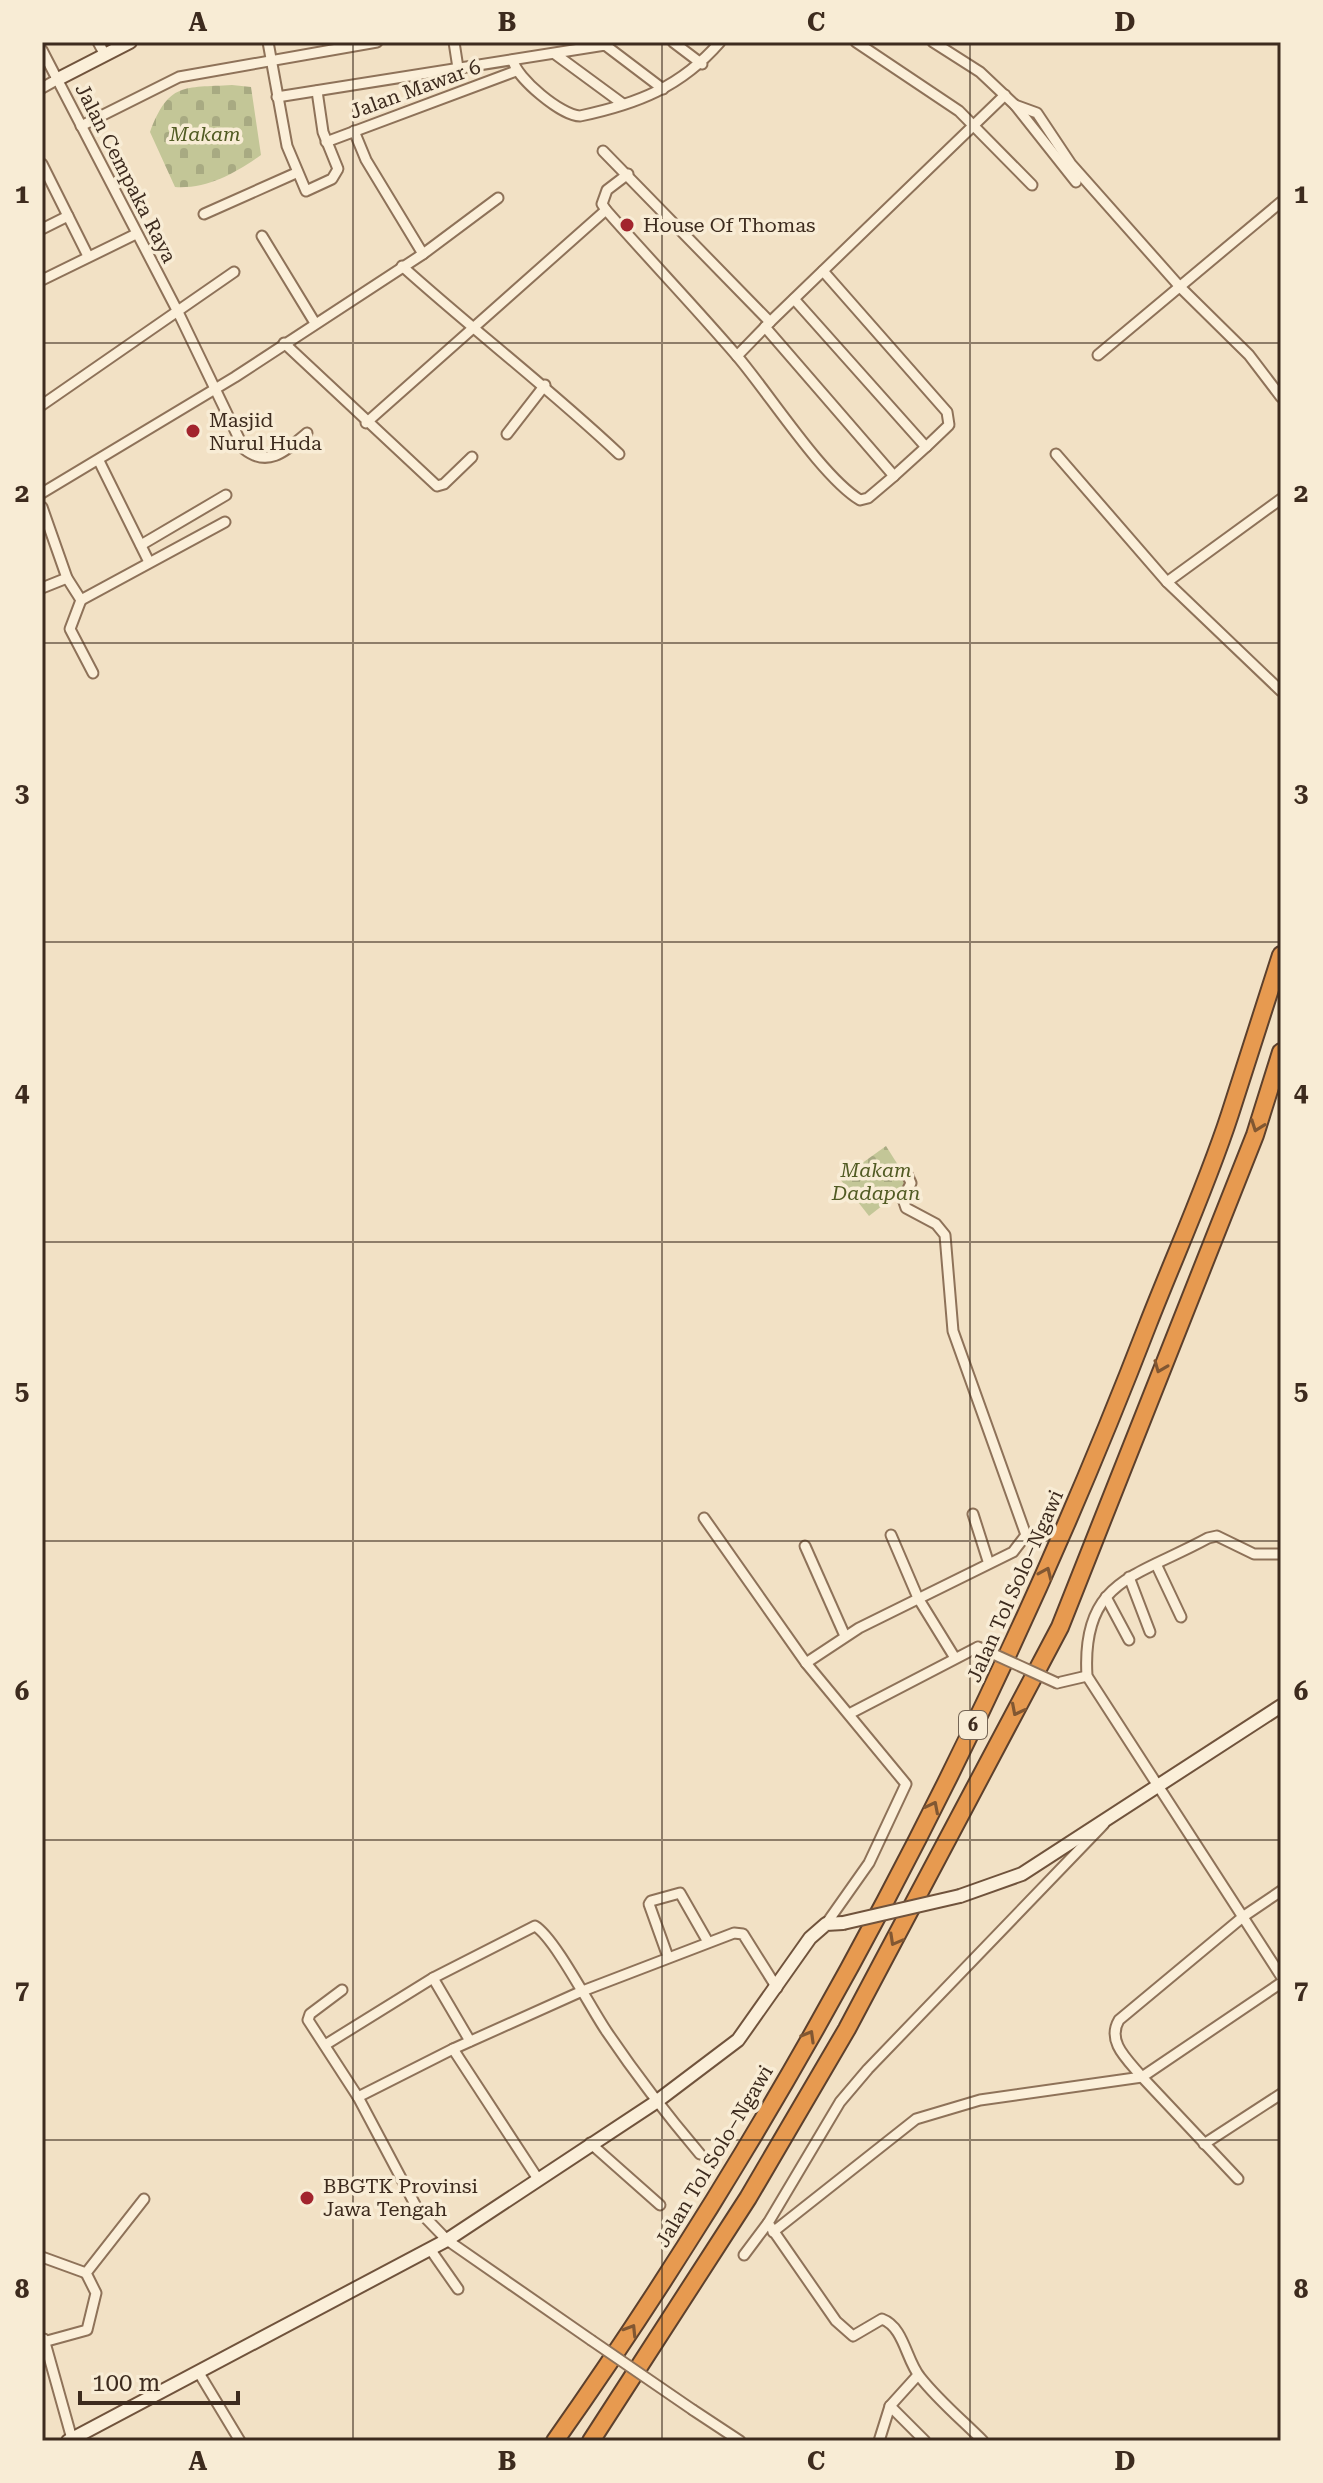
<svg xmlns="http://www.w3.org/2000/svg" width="1323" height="2483" font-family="'Roboto Serif',serif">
<defs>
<pattern id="cemetery-stones" width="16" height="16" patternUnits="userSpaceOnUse" patternTransform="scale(2)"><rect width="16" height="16" fill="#c3c697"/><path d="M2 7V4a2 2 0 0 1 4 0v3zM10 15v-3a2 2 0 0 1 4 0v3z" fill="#a8aa82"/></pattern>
</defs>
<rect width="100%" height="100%" fill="#f2e1c5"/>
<!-- cemetery -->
<g fill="url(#cemetery-stones)">
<path d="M232,85L251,87L261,155C235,173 208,189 175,187L150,132C169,82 183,88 232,85Z"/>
<path d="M886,1146L910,1184L869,1216L840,1179Z"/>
</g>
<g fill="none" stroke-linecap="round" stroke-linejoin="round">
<defs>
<g id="street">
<path d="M98,42L105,55"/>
<path d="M268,42L287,146L306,191L332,179L338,169L323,132L317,91"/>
<path d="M454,42L458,68"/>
<path d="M673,42L702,64"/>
<path d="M856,42L959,111L1032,185"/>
<path d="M933,42L980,72L1015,105L1037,113L1071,164L1181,288L1249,355L1281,397"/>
<path d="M42,50L178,312L244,449C269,469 288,449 307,433"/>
<path d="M555,54L623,104"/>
<path d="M513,60C516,78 562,116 580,116C637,104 681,87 720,42"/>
<path d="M42,88L58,79"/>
<path d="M277,97L605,45L663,89"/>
<path d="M1015,105L1076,182"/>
<path d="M81,126L179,77L377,42"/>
<path d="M354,131L366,160L423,254"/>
<path d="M326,142L516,71"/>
<path d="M603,151L770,322L737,356"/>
<path d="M42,164L88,256"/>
<path d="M628,174L607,190L602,204L606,210C649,259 694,306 737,356C768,392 822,477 860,500L868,498L894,476L765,327"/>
<path d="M204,214L296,173"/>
<path d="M42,229L68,216"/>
<path d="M262,236L315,323"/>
<path d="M402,266C473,330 549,388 619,454"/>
<path d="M42,280L136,234"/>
<path d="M794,299L926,447L949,425L947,412L823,271"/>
<path d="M770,322L1005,95"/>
<path d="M284,343L437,486L444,484L472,457"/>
<path d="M1098,355L1281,202"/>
<path d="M42,405L234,272"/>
<path d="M366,423L606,210"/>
<path d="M507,434L545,385"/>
<path d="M1056,454L1167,582L1281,691"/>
<path d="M99,461L149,562"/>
<path d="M894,476L926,447"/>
<path d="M42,493L235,377L423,254L498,198"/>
<path d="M42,507L67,578L81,600L225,522"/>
<path d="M141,545L226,495"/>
<path d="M1167,582L1281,499"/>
<path d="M42,588L67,578"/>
<path d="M81,600L70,629L93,673"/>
<path d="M973,1514L988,1561"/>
<path d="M704,1518L806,1663L906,1784L869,1863L826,1924"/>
<path d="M891,1535L918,1598L955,1658"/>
<path d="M805,1546L845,1636"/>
<path d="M1281,1554H1254L1217,1536L1208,1538C1137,1577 1081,1579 1087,1676L1281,1976"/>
<path d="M1156,1564L1181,1617"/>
<path d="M1129,1577L1150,1632"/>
<path d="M1106,1597L1129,1640"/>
<path d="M806,1663L859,1628L1013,1552L1026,1535L953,1331L945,1235L936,1224L906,1208L903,1199L911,1183L906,1172"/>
<path d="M1057,1683L1087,1676"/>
<path d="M851,1713L978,1647"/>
<path d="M668,1957L649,1904L651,1901L680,1893L708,1942"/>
<path d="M433,1978L470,2041"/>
<path d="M342,1990L310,2014L308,2020L358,2097L418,2210L447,2240L591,2340"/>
<path d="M325,2045L433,1978L535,1926C555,1938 591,2009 607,2032C636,2075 667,2115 700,2154"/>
<path d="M453,2049L538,2179"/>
<path d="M1142,2077C1128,2060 1106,2042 1119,2020L1244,1916L1281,1891"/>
<path d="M358,2097L453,2049L580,1992L734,1933L743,1934L777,1988"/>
<path d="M590,2143L660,2205"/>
<path d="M1204,2144L1281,2094"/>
<path d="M1238,2179L1142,2077L1281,1983"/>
<path d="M773,2232L916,2119L980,2100L1142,2077"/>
<path d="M430,2249L458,2289"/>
<path d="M744,2255L768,2223"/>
<path d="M42,2257L86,2273"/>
<path d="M44,2339L72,2439"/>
<path d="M47,2341L87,2330L96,2293L86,2273L144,2199"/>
<path d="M199,2373L240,2441"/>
<path d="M890,2406L925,2441"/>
<path d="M693,2410L740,2441"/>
<path d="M879,2441L890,2406L918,2375"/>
<path d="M983,2441C962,2420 938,2400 920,2377C906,2360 904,2327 882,2319L853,2336L836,2321L768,2223L840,2102L868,2069L1104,1824"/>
</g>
<g id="secondary">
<path d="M58,79L130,42"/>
<path d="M960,1896L1022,1874L1281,1706"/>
<path d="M68,2441L447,2240L656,2102L738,2040L810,1938L826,1924L843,1923"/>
</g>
<g id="highway">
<path d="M555,2441C797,2098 997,1715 1148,1324C1175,1255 1207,1185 1230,1114C1247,1061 1264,1008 1281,955"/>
<path d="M591,2441L748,2198L847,2029L1060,1627L1255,1135L1281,1052"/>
</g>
</defs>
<!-- street casing -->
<use href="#street" stroke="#8e7259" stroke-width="13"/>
<!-- secondary casing -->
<use href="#secondary" stroke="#70533c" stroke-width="16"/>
<!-- highway casing -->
<use href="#highway" stroke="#5c402d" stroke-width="20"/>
<!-- street -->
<use href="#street" stroke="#fbefd9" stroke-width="9"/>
<!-- secondary -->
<use href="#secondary" stroke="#fbefd9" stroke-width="12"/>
<!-- highway -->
<use href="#highway" stroke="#e79a50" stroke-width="16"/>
<defs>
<g id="street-bridge">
<path d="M978,1647L1057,1683"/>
<path d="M591,2340L693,2410"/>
</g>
<path id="secondary-bridge" d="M843,1923L960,1896"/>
</defs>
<!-- street-bridge casing -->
<use href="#street-bridge" stroke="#8e7259" stroke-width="13" stroke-linecap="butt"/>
<!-- secondary-bridge casing -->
<use href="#secondary-bridge" stroke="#70533c" stroke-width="16" stroke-linecap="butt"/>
<!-- street-bridge -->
<use href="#street-bridge" stroke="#fbefd9" stroke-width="9"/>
<!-- secondary-bridge -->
<use href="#secondary-bridge" stroke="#fbefd9" stroke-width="12"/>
</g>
<!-- one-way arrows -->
<defs><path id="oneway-chevron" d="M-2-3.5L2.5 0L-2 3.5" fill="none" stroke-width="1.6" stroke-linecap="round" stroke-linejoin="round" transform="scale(2)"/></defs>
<g stroke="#815732">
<use href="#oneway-chevron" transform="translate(1257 1126) rotate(110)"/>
<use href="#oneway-chevron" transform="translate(1160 1367) rotate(112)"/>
<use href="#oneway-chevron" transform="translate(1046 1573) rotate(-66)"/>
<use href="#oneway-chevron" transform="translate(1017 1710) rotate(117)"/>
<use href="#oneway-chevron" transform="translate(933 1807) rotate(-63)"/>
<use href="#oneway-chevron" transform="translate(895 1940) rotate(119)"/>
<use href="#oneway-chevron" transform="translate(809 2036) rotate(-60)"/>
<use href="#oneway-chevron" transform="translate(631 2330) rotate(-58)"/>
</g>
<!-- grid -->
<path fill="none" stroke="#3d2b1e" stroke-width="2" stroke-opacity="0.55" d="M353,42V2441M662,42V2441M970,42V2441M42,343H1281M42,643H1281M42,942H1281M42,1242H1281M42,1541H1281M42,1840H1281M42,2140H1281"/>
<!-- markers -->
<g fill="#a2242d" stroke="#f8ecd5" stroke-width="3">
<circle cx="627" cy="225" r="8"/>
<circle cx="193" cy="431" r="8"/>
<circle cx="307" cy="2198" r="8"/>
</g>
<g text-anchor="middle" stroke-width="7" stroke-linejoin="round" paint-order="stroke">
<!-- shield labels -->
<rect fill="#f8ecd5" stroke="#756555" stroke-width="2" x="959" y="1711" width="28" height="28" rx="6"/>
<g font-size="18" font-weight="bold" fill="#3d2b1e">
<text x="973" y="1731">6</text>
</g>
<!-- street labels -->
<g font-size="20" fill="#3d2b1e" stroke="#f8ecd5">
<text transform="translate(415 89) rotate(-20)" y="7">Jalan Mawar 6</text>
<text transform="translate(126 173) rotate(63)" y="7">Jalan Cempaka Raya</text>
<text transform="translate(1015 1586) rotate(-66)" y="7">Jalan Tol Solo–Ngawi</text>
<text transform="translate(714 2156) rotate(-59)" y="7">Jalan Tol Solo–Ngawi</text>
</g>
<!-- park labels -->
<g font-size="20" font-style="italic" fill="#515b23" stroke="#f8ecd5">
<text x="205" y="141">Makam</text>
<text x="876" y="1177">Makam<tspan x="876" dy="23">Dadapan</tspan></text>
</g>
<!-- poi labels -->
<g font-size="20" fill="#3d2b1e" stroke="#f8ecd5" text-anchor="start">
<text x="643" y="232">House Of Thomas</text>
<text x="209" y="427">Masjid<tspan x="209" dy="23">Nurul Huda</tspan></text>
<text x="323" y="2193">BBGTK Provinsi<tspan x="323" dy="23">Jawa Tengah</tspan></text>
</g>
</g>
<!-- border -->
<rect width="1323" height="2483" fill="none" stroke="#f8ecd5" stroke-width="88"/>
<!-- scale -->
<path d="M80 2391v12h158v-12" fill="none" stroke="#3d2b1e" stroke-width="4"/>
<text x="92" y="2391" font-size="24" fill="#3d2b1e" stroke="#f8ecd5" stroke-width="6" paint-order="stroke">100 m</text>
<rect x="44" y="44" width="1235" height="2395" fill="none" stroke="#3d2b1e" stroke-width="3"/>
<g font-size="26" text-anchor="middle" font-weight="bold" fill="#3d2b1e">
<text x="198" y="31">A</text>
<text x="507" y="31">B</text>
<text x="816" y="31">C</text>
<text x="1125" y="31">D</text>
<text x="22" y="203">1</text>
<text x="1301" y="203">1</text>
<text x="22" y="502">2</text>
<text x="1301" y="502">2</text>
<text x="22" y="802">3</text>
<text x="1301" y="802">3</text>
<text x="22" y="1101">4</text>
<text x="1301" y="1101">4</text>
<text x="22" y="1400">5</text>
<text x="1301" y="1400">5</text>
<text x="22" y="1700">6</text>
<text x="1301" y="1700">6</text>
<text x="22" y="1999">7</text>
<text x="1301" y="1999">7</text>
<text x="22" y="2298">8</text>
<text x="1301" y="2298">8</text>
<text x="198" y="2470">A</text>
<text x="507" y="2470">B</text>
<text x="816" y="2470">C</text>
<text x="1125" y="2470">D</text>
</g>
</svg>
